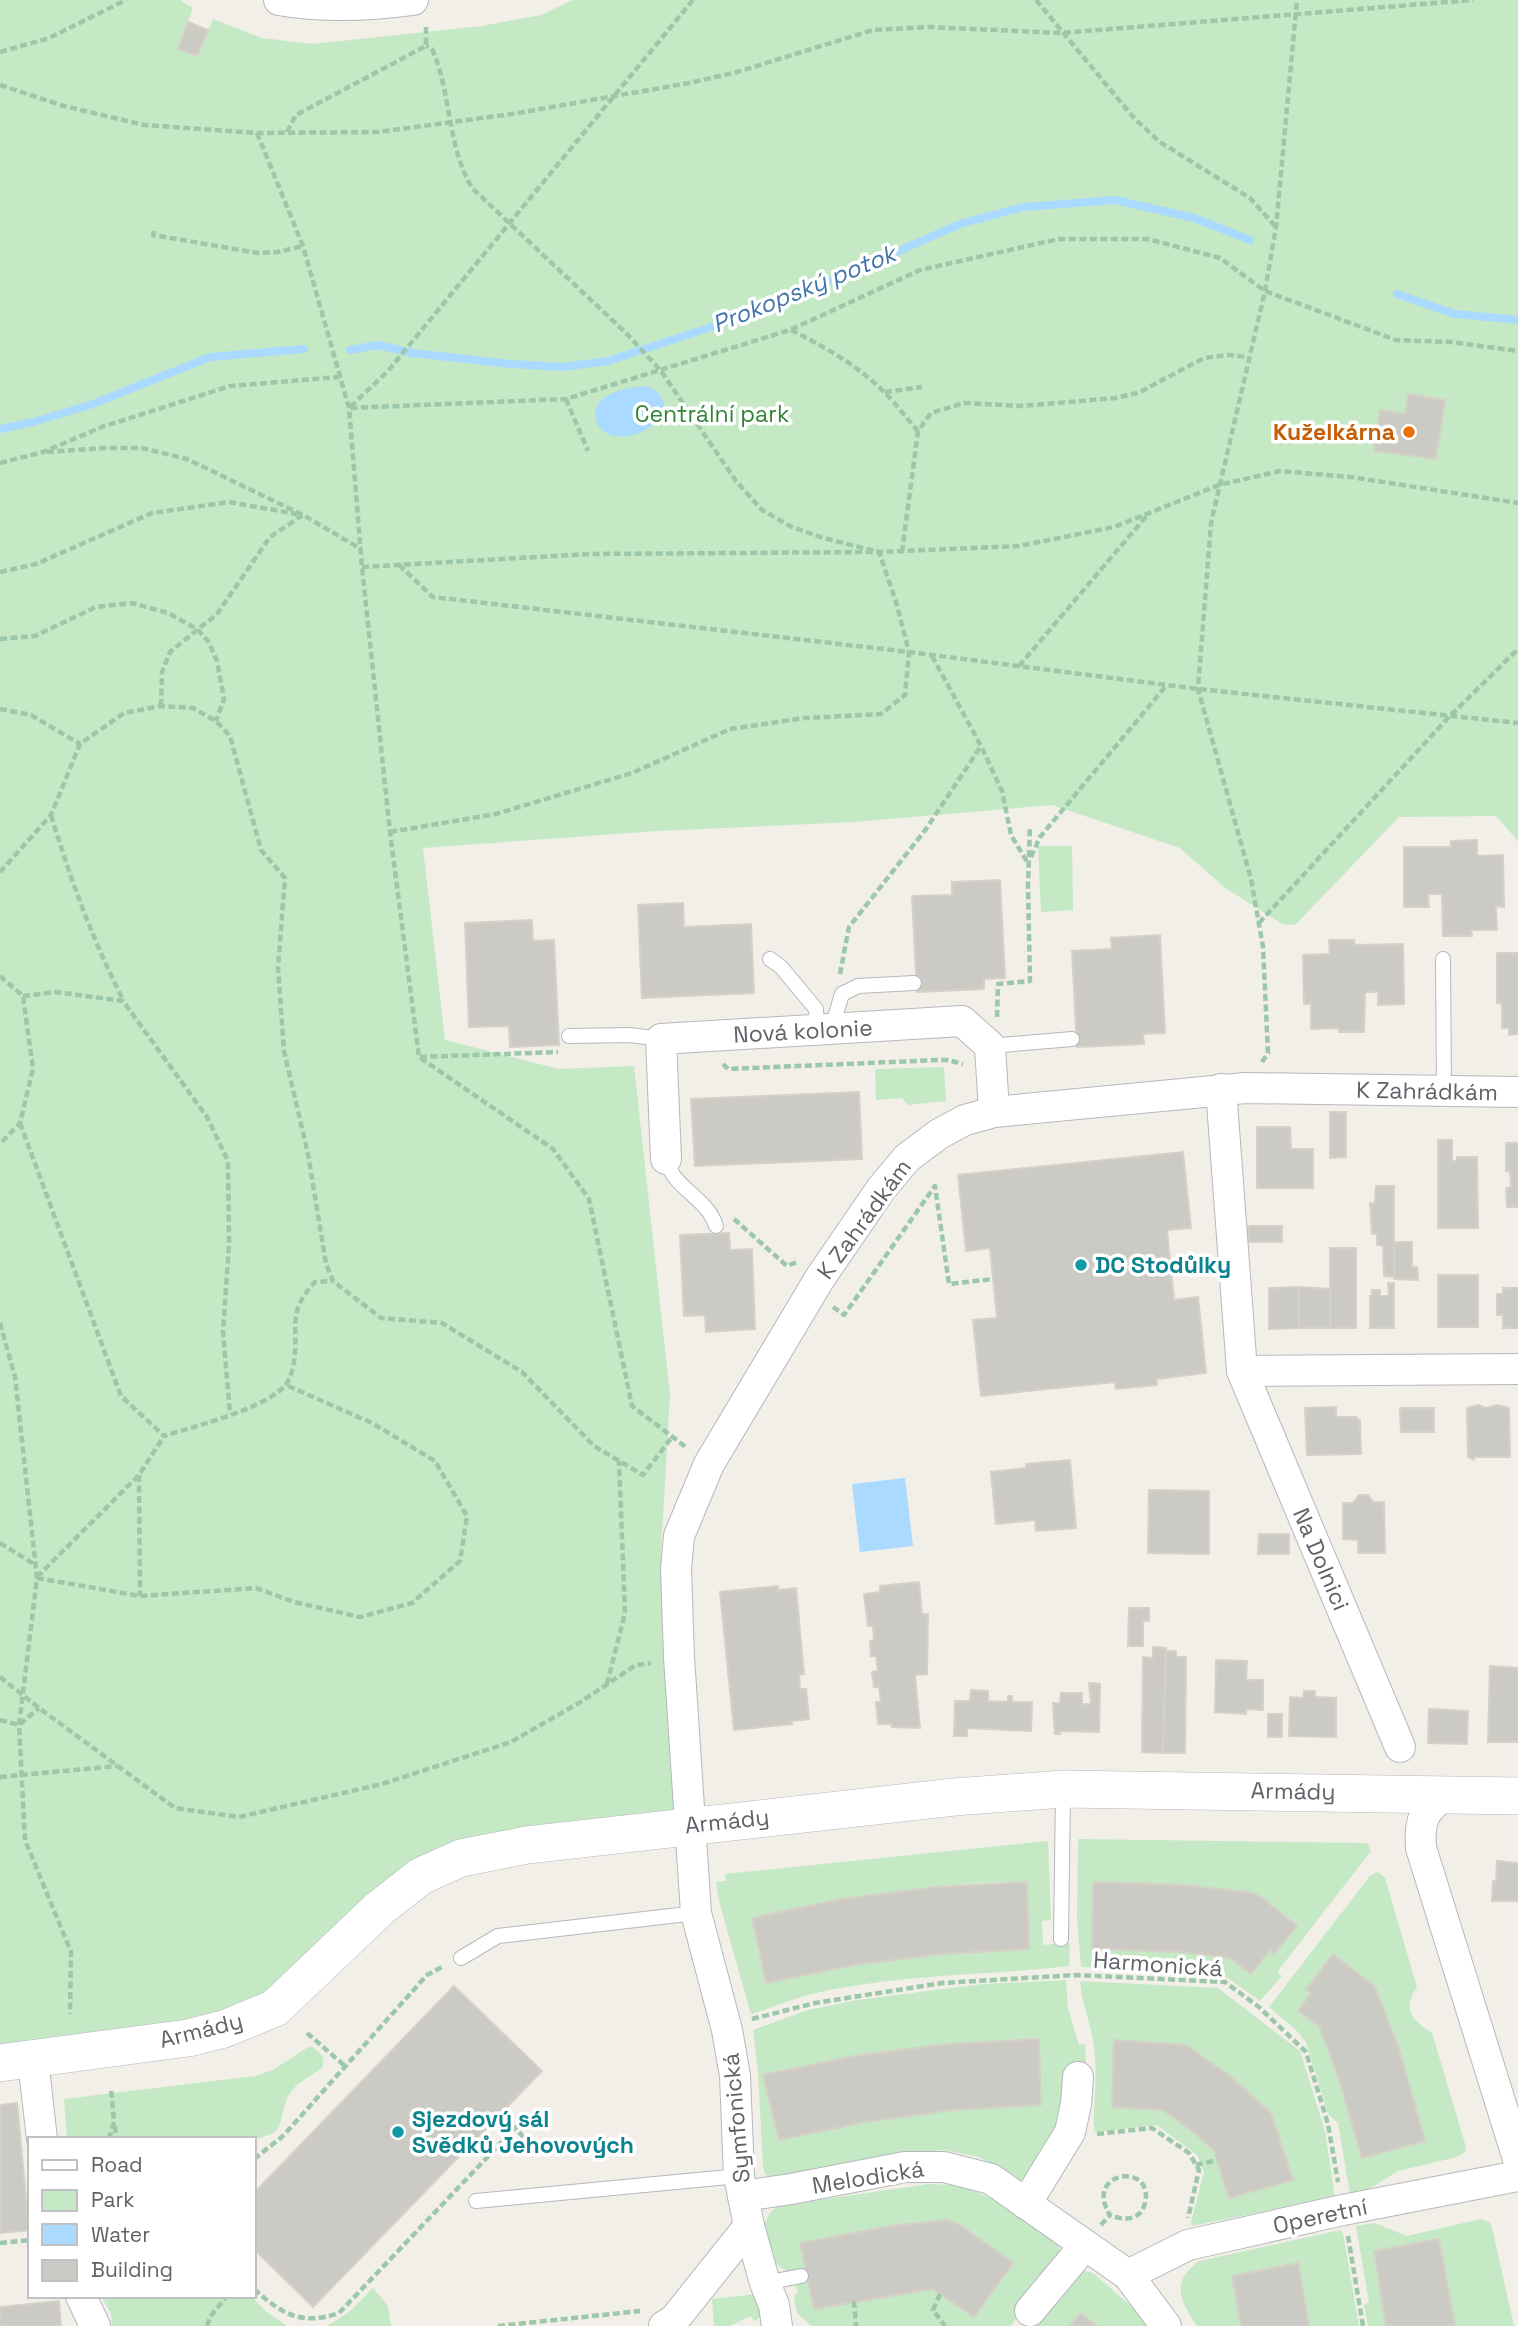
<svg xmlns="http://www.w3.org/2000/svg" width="1518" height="2326" font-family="'Space Grotesk',sans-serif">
<rect width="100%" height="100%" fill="#f1efe8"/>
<!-- green -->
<g fill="#c5e8c5" fill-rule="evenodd">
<path d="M0,0H180L193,8L178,49L197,56L213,19L262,38L313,44L481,26L541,15L573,0H1518V841L1496,816L1399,817L1295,925L1282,924L1224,887L1180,848L1052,805L854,822L658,831L423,848L445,1040L559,1069L634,1066L670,1394L661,1553L674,1810L450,1846L294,1974L236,2008L158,2034L0,2050ZM1408,394L1445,400L1436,459L1374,450L1380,410L1405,414Z"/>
<path d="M1072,846L1073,910L1041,912L1038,846Z"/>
<path d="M944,1067L946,1101L908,1105L902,1098L876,1100L875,1069Z"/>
<path d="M1078,1839L1367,1843L1371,1851L1277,1972L1282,1976L1260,2001L1228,1978L1216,1974L1081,1967L1077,1919ZM1093,1882L1257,1894L1261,1897L1274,1953L1270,1950L1250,1974L1230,1958L1181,1952L1092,1949Z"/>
<path d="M1048,1841L1051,1920L1042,1921L1043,1945L1070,1943L1069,1966C982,1976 894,1974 808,1995C789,2000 771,2008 752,2014L750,2011L719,1901L716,1882L726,1881L725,1874ZM1027,1882L1028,1931L854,1965H761L752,1918C842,1899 935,1881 1027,1882Z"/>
<path d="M1378,1872L1385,1878L1417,1987C1402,2010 1412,2020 1432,2033L1466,2147L1465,2152L1457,2157L1398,2171L1368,2190L1350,2194L1338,2123L1328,2114L1306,2042L1297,2031L1269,2007L1370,1876ZM1333,1954L1375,1987L1400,2052L1425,2141L1362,2158L1337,2073L1319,2026L1298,2011L1311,1993L1306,1990Z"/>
<path d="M1066,1980L1068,2008L1079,2045L1085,2044L1086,2064H1078L1067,2113L1024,2180H1019L979,2157L943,2150L884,2157L771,2178L765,2174L763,2167L758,2072L753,2030L808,2010L857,2000L983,1984ZM1039,2039L1041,2105L953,2110L865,2122L778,2140L763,2076Z"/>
<path d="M1080,1981L1218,1988L1300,2051L1325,2131L1335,2197L1192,2226L1191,2222L1204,2172L1197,2155L1157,2125L1096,2132L1094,2130C1093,2102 1098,2074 1094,2046C1091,2024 1082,2004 1080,1981ZM1115,2040L1186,2045L1230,2076L1271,2113L1293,2180L1229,2198L1214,2150L1163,2110L1112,2089Z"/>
<path d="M310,2046C318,2050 327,2057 322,2067C321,2070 301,2081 295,2087C280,2102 285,2123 275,2132C269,2136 260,2137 254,2140L67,2139L64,2099L255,2076L273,2070Z"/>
<path d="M929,2184C940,2185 952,2184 962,2187C996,2197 1036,2220 1059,2247L1060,2253L1011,2326H811L797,2313L794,2297L798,2292L790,2272C772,2268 763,2243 765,2225C765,2218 772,2211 777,2206ZM946,2220L960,2225L1013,2263L985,2303L933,2289L814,2308L800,2243Z"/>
<path d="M1481,2219L1490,2223L1492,2228L1514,2326H1455L1439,2239L1374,2252L1386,2326H1368L1364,2305L1369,2302L1356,2226L1374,2223L1407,2236Z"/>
<path d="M1340,2230L1343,2233L1359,2326H1309L1298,2263L1232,2276L1241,2326H1197C1180,2301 1170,2282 1199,2261Z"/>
<path d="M1081,2269L1094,2274L1154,2326H1096L1081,2314L1070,2326H1023Z"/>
<path d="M373,2288L388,2306L391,2326H328L350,2311Z"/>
<path d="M756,2294L761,2317L754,2321L751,2316L729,2326H714L712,2299Z"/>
<path d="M101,2296H251L267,2312L287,2326H112L111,2314Z"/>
</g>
<!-- water -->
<g fill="#aadaff">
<path d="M646,386C690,404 643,445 611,435C594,430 589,408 605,397C615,390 634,387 646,386Z"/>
<path d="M905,1478L913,1546L860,1552L852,1484Z"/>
</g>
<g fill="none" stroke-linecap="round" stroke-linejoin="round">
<!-- stream -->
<g stroke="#aadaff" stroke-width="8">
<path d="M1397,294L1455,314L1518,320"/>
<path d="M350,350L378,345L412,353L511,364L562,367L608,361L766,309L960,224L1023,207L1115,200L1194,218L1250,240"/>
<path d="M0,429L33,422L93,404L210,357L304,349"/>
</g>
</g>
<!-- building -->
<g fill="#cccac5" stroke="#d6d1c6" stroke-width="2">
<path d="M188,22L208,30L197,56L178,49Z"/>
<path d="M1408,394L1445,400L1436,459L1374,451L1380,410L1405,414Z"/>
<path d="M1477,840V856L1503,855L1504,907L1496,906L1497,930H1471L1472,936H1443L1442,894H1428L1429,907H1404V847H1451V841Z"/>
<path d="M1000,880L1005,978L984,979V989L917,992L912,896L952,895V882Z"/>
<path d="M683,903L684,927L751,924L754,993L642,998L638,905Z"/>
<path d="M532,920L533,941L554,940L559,1045L510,1047L509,1026L469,1027L465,923Z"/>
<path d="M1160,935L1165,1033L1143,1034L1144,1044L1077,1047L1072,951L1112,949L1111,938Z"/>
<path d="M1329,940H1354L1355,945L1403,944L1404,1004L1378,1005V992H1365L1364,1032H1339V1028L1311,1029V1004H1304L1303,955L1330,954Z"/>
<path d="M1497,953H1518V1034L1509,1035V1028H1502V1003H1497Z"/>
<path d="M859,1092L862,1159L695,1166L691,1099Z"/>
<path d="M1330,1112H1346V1157L1330,1158Z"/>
<path d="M1257,1127H1290L1291,1149H1313V1188H1257Z"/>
<path d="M1438,1140H1452V1161H1457V1157H1477L1478,1228H1438Z"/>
<path d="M1506,1143H1518V1207H1507L1506,1188L1511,1187L1510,1171H1506Z"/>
<path d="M1183,1152L1191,1228L1167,1230L1174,1300L1198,1297L1206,1373L1157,1379V1385L1116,1389L1115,1382L981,1396L973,1320L997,1318L990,1248L966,1251L958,1175Z"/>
<path d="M1376,1186H1394V1277L1384,1276L1383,1246L1377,1245V1234H1372L1370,1203L1375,1204Z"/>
<path d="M1248,1226H1282V1242H1249Z"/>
<path d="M729,1233L730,1250L752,1249L755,1329L706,1332L705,1315L684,1316L680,1235Z"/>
<path d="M1394,1242H1412V1267H1417L1418,1280L1394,1279Z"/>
<rect x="1330" y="1248" width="26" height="80"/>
<rect x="1438" y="1275" width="40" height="52"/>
<path d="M1388,1283H1394V1328H1370V1296L1372,1295V1290H1380V1296H1389Z"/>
<path d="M1299,1287L1330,1289V1328H1299Z"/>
<path d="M1299,1287V1328L1269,1329V1288Z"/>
<path d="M1503,1288H1518V1328H1503V1315H1497V1294H1503Z"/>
<path d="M1478,1405L1486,1408L1497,1405L1509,1408L1510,1457H1474V1460L1468,1457L1467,1408Z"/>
<path d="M1336,1407V1417H1356L1360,1421L1361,1454L1307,1455L1305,1408Z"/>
<path d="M1400,1408H1434V1432H1401Z"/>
<path d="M1070,1460L1076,1528L1036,1531L1035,1520L996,1524L991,1472L1026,1468V1464Z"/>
<path d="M1149,1490L1209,1491V1554L1148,1553Z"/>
<path d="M1359,1495H1368L1373,1502H1384L1385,1553H1358V1540L1343,1539V1503H1353Z"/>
<path d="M1259,1534H1289V1554H1258Z"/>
<path d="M919,1582L922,1614H928L927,1674L915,1675L920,1728L892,1727V1724H878L876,1702H881L879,1687H874L872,1672L878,1671L876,1656H871L870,1641H874L873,1626H868L864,1594L880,1592V1586Z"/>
<path d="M778,1586V1590L796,1588L804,1674L799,1675L800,1689H806L809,1719L792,1721V1724L734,1730L720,1592Z"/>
<path d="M1129,1608H1149V1621H1143V1646H1128Z"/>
<path d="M1153,1647L1166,1648L1163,1753L1142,1752L1143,1657L1153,1658Z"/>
<path d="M1166,1651H1176V1657H1186L1185,1753H1163Z"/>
<path d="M1216,1660L1247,1661L1246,1680H1263V1710L1246,1709V1714L1215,1712Z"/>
<path d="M1490,1666L1518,1668V1742H1488Z"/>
<path d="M1089,1683L1100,1684L1099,1732L1060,1731V1734H1055L1053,1703H1060L1061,1693H1082V1704H1091Z"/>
<path d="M971,1690L988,1691V1701L1008,1702V1696H1012V1702H1032L1031,1731L967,1728V1736H954L955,1701H970Z"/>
<path d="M1304,1691H1315V1697L1336,1698V1737L1289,1736L1290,1697L1303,1698Z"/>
<path d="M1429,1709L1468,1711L1467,1744L1428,1743Z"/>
<rect x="1268" y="1714" width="14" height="23"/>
<path d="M1497,1861L1518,1863V1901H1492L1493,1881H1496Z"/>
<path d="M1027,1882L1029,1949L941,1954L854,1965L766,1983L752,1918L842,1899L936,1887Z"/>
<path d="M1093,1882L1185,1885L1253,1893L1261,1897L1297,1926L1274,1954L1270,1950L1251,1974L1230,1958L1181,1952L1092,1949Z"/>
<path d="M1333,1954L1375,1987L1400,2052L1425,2141L1362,2158L1337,2073L1319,2026L1298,2011L1311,1993L1306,1990Z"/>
<path d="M454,1986L542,2071L313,2307L254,2249V2193Z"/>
<path d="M1039,2039L1041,2105L953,2110L865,2122L779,2140L763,2075L854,2056L948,2044Z"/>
<path d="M1114,2040L1186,2045L1230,2076L1271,2113L1293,2180L1229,2198L1214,2150L1189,2129L1163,2110L1112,2107Z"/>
<path d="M17,2103L29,2230L0,2233V2105Z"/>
<path d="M946,2220L960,2225L1013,2263L974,2317L933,2289L814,2309L800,2243L891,2226Z"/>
<path d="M1439,2239L1455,2326H1386L1374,2251Z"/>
<path d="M1298,2263L1309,2326H1241L1232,2276Z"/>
<path d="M59,2301L61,2326H0V2307Z"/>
<path d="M1081,2313L1096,2326H1070Z"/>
</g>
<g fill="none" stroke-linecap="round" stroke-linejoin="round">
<defs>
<g id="service">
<path d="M770,959L781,967L816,1009L817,1030"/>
<path d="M1443,959L1444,1092"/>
<path d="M838,1029L836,1014L842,994L858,986L914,983"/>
<path d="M569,1036L630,1035L661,1039"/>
<path d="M990,1046L1072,1039"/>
<path d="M666,1159C673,1189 707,1197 716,1226"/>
<path d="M1061,1939L1063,1790"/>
<path d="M461,1958L498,1936L696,1913"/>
<path d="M476,2201L739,2176"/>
<path d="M765,2283L801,2276"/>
</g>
<g id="minor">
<path d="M279,0C324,8 368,6 413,0"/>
<path d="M1221,1089L1242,1371L1400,1747"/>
<path d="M666,1159L661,1039L962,1021L990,1046L994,1112"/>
<path d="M1242,1371L1518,1369"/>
<path d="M1446,1794C1423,1811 1419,1820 1421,1848L1518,2159"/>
<path d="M33,2060L42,2139"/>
<path d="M743,2196L791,2189L905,2167H944L991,2179L1128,2275L1166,2326"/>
<path d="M1026,2204L1070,2132L1076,2104L1078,2077"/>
<path d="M1128,2275L1188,2245L1343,2210L1518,2176"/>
<path d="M81,2296L95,2326"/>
<path d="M1030,2311L1085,2245"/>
<path d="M664,2326L674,2320L749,2226"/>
<path d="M777,2326L774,2305L765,2283L749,2226L739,2176L735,2076L727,2030L696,1913L679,1657L676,1569L679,1536L709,1464L820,1278L881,1189L907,1158L939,1134L965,1120L994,1112L1245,1088L1518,1092"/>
</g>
<path id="tertiary" d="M0,2063L188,2038L224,2029L275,2008L380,1908L421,1876L461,1858L527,1845L954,1797L1063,1789L1518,1796"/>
</defs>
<!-- service casing -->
<use href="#service" stroke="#b5b8bc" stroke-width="16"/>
<!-- minor casing -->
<use href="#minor" stroke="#b5b8bc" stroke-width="32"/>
<!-- tertiary casing -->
<use href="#tertiary" stroke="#b5b8bc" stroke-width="38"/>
<!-- path -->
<g stroke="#9cc7a9" stroke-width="4.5" stroke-dasharray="7 3.5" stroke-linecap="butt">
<path d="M693,0L388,371L349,408L566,399L790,330L920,270L1059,239H1148L1220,258L1265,291L1396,340L1451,342L1518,351"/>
<path d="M1036,0L1134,118L1160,142L1250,198L1275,226"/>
<path d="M0,52L49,38L126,0"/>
<path d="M0,85L64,106L144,125L257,133L378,132L512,114L689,83L737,72L873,30L929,27L1061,33L1473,0"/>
<path d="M287,132L296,115L426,46V24"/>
<path d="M257,133L303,246L349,408L362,567L390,832L419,1057L553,1149L589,1199L632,1406L687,1448"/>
<path d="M154,231L153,235L258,253L278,252L303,246"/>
<path d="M791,330C825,347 859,366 886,394C897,405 907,419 918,431L931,413L964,403L1022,406L1115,398L1138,393L1204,358L1228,355L1248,357"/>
<path d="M885,392L922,387"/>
<path d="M566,399L588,451"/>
<path d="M47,452L104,448H142L187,459L303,515L361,549"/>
<path d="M0,463L43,452L102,427L230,386L339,377"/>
<path d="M902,552L918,431"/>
<path d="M399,565L433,597L909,652L1198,689L1518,723"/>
<path d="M362,567L589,554L879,552L1019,546L1114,527L1219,485L1280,471L1351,477L1518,503"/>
<path d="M0,572L36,564L152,513L229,502L297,514"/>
<path d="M0,639L35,636L96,607L132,603L168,613L197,629L208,641L217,661L224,699L216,721"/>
<path d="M932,656L981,746L1002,791L1011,835L1029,865"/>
<path d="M1019,666L1149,513"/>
<path d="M161,706L162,672L170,652L217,614L270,537L303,515"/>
<path d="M0,709L31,715L80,744"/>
<path d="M51,815C71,881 92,938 123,1000"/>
<path d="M390,832L496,814L632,773L730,729L805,718L881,714L905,695L909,652L896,602L879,552L820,537L790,526L762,510L736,481L661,371L626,333L472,188C446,143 452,94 432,49L426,46"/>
<path d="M1031,857L1040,837L1166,686"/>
<path d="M0,872L51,815L80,744L124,713L161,706L193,708L216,721L230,736L261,850L285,878L278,968L284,1051L308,1154L326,1264L333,1281L381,1318L442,1323L522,1372L594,1446L643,1475L672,1437"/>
<path d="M1259,923L1448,718L1518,649"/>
<path d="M840,974L849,927L926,829L981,746"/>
<path d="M0,976L23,996L33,1069L20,1123L0,1144"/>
<path d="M23,996L56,992L123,1001L207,1117L228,1161L229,1245L223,1332L230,1414"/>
<path d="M997,1017L998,984L1030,981L1028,885L1030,826"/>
<path d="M420,1057L558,1052"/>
<path d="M1262,1062L1268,1053L1263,947L1251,879L1198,689L1211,523L1265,291L1276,227L1297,0"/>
<path d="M723,1064L728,1069L939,1060H948L963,1064"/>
<path d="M20,1123L121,1396L164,1436C198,1425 258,1411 284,1387C289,1382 293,1370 294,1362C299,1326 286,1313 315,1282L333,1281"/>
<path d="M734,1219L787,1266L797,1262"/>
<path d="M833,1307L844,1315L935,1186L949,1284L993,1279"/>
<path d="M0,1323L15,1377L37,1578L19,1725L25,1840L71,1952L70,2014"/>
<path d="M139,1475L140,1596"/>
<path d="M0,1543L34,1564"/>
<path d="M37,1577L139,1475L164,1436"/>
<path d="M37,1578L140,1596L256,1588L294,1602L360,1617L412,1603L460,1561L467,1516L435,1461L372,1423L286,1385"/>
<path d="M0,1677L39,1708L175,1808L239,1817L382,1784L511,1742L579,1703L636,1665L651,1663"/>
<path d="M607,1684L625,1613L619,1461"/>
<path d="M0,1720L19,1725L39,1708"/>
<path d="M0,1777L117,1766"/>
<path d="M752,2019L815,2003L942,1983L1076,1975L1225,1982L1259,2007L1306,2052L1328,2124L1338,2182"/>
<path d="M307,2033L345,2066"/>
<path d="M115,2126L116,2139"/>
<path d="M1097,2134L1152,2128L1189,2153L1199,2170L1188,2218"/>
<path d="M109,2139L114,2122L111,2088"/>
<path d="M254,2159L283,2136L427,1975L444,1966"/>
<path d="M1196,2165L1217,2160"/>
<path d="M1101,2225L1110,2215C1082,2171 1155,2161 1145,2203C1141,2221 1123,2221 1110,2215"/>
<path d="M1348,2236L1363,2326"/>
<path d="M0,2243L30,2240"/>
<path d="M254,2289C282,2314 301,2326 339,2313L516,2127L529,2146"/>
<path d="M940,2294L933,2310L945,2326"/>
<path d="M854,2301L856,2326"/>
<path d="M207,2326L210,2317L227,2296"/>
<path d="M498,2326L640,2311"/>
</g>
<!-- service -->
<use href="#service" stroke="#fff" stroke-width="14"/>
<!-- minor -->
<use href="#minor" stroke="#fff" stroke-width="30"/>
<!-- tertiary -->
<use href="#tertiary" stroke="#fff" stroke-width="37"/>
</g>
<!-- markers -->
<circle fill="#e8710a" stroke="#fff" stroke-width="2.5" cx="1409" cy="432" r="7"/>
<g fill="#0f9aa8" stroke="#fff" stroke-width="2.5">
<circle cx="1081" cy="1265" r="7"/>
<circle cx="398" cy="2132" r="7"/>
</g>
<g text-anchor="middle" stroke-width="7" stroke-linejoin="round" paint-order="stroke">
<!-- park labels -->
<g font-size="23" fill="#348238" stroke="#fff">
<text x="712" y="422">Centrální park</text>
</g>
<!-- food labels -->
<g font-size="23" font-weight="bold" fill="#c56008" stroke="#fff" text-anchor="end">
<text x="1395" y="440">Kuželkárna</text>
</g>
<!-- street labels -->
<g font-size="23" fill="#5f6368" stroke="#fff">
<text transform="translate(803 1031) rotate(-3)" y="8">Nová kolonie</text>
<text transform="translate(1427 1091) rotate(1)" y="8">K Zahrádkám</text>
<text transform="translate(864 1219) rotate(-54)" y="8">K Zahrádkám</text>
<text transform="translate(1321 1559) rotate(67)" y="8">Na Dolnici</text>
<text transform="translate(1293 1791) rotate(1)" y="8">Armády</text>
<text transform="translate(727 1821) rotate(-6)" y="8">Armády</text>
<text transform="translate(1158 1964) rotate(4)" y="8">Harmonická</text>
<text transform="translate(201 2030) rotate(-14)" y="8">Armády</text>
<text transform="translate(736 2118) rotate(-95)" y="8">Symfonická</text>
<text transform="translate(868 2177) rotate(-9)" y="8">Melodická</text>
<text transform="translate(1320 2216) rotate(-12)" y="8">Operetní</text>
</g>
<!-- culture labels -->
<g font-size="23" font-weight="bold" fill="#0d838f" stroke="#fff" text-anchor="start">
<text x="1095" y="1273">DC Stodůlky</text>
<text x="412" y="2127">Sjezdový sál<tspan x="412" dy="26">Svědků Jehovových</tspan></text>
</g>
<!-- water labels -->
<g font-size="24" font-style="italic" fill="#4174aa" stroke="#fff">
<text transform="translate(804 289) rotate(-22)" y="8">Prokopský potok</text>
</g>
</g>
<!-- legend -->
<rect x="28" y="2137" width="228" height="161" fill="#ffffff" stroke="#bfc1c3" stroke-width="2"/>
<rect x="42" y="2160" width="35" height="10" fill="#ffffff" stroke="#bfc1c3" stroke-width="2"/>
<text x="91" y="2172" font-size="21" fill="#5f6368">Road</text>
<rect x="42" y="2190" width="35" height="21" fill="#c5e8c5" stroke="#bfc1c3" stroke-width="2"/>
<text x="91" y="2207" font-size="21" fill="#5f6368">Park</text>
<rect x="42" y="2224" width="35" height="21" fill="#aadaff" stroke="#bfc1c3" stroke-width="2"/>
<text x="91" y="2242" font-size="21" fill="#5f6368">Water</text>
<rect x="42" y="2260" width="35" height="21" fill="#cccac5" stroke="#bfc1c3" stroke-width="2"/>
<text x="91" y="2277" font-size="21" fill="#5f6368">Building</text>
</svg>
